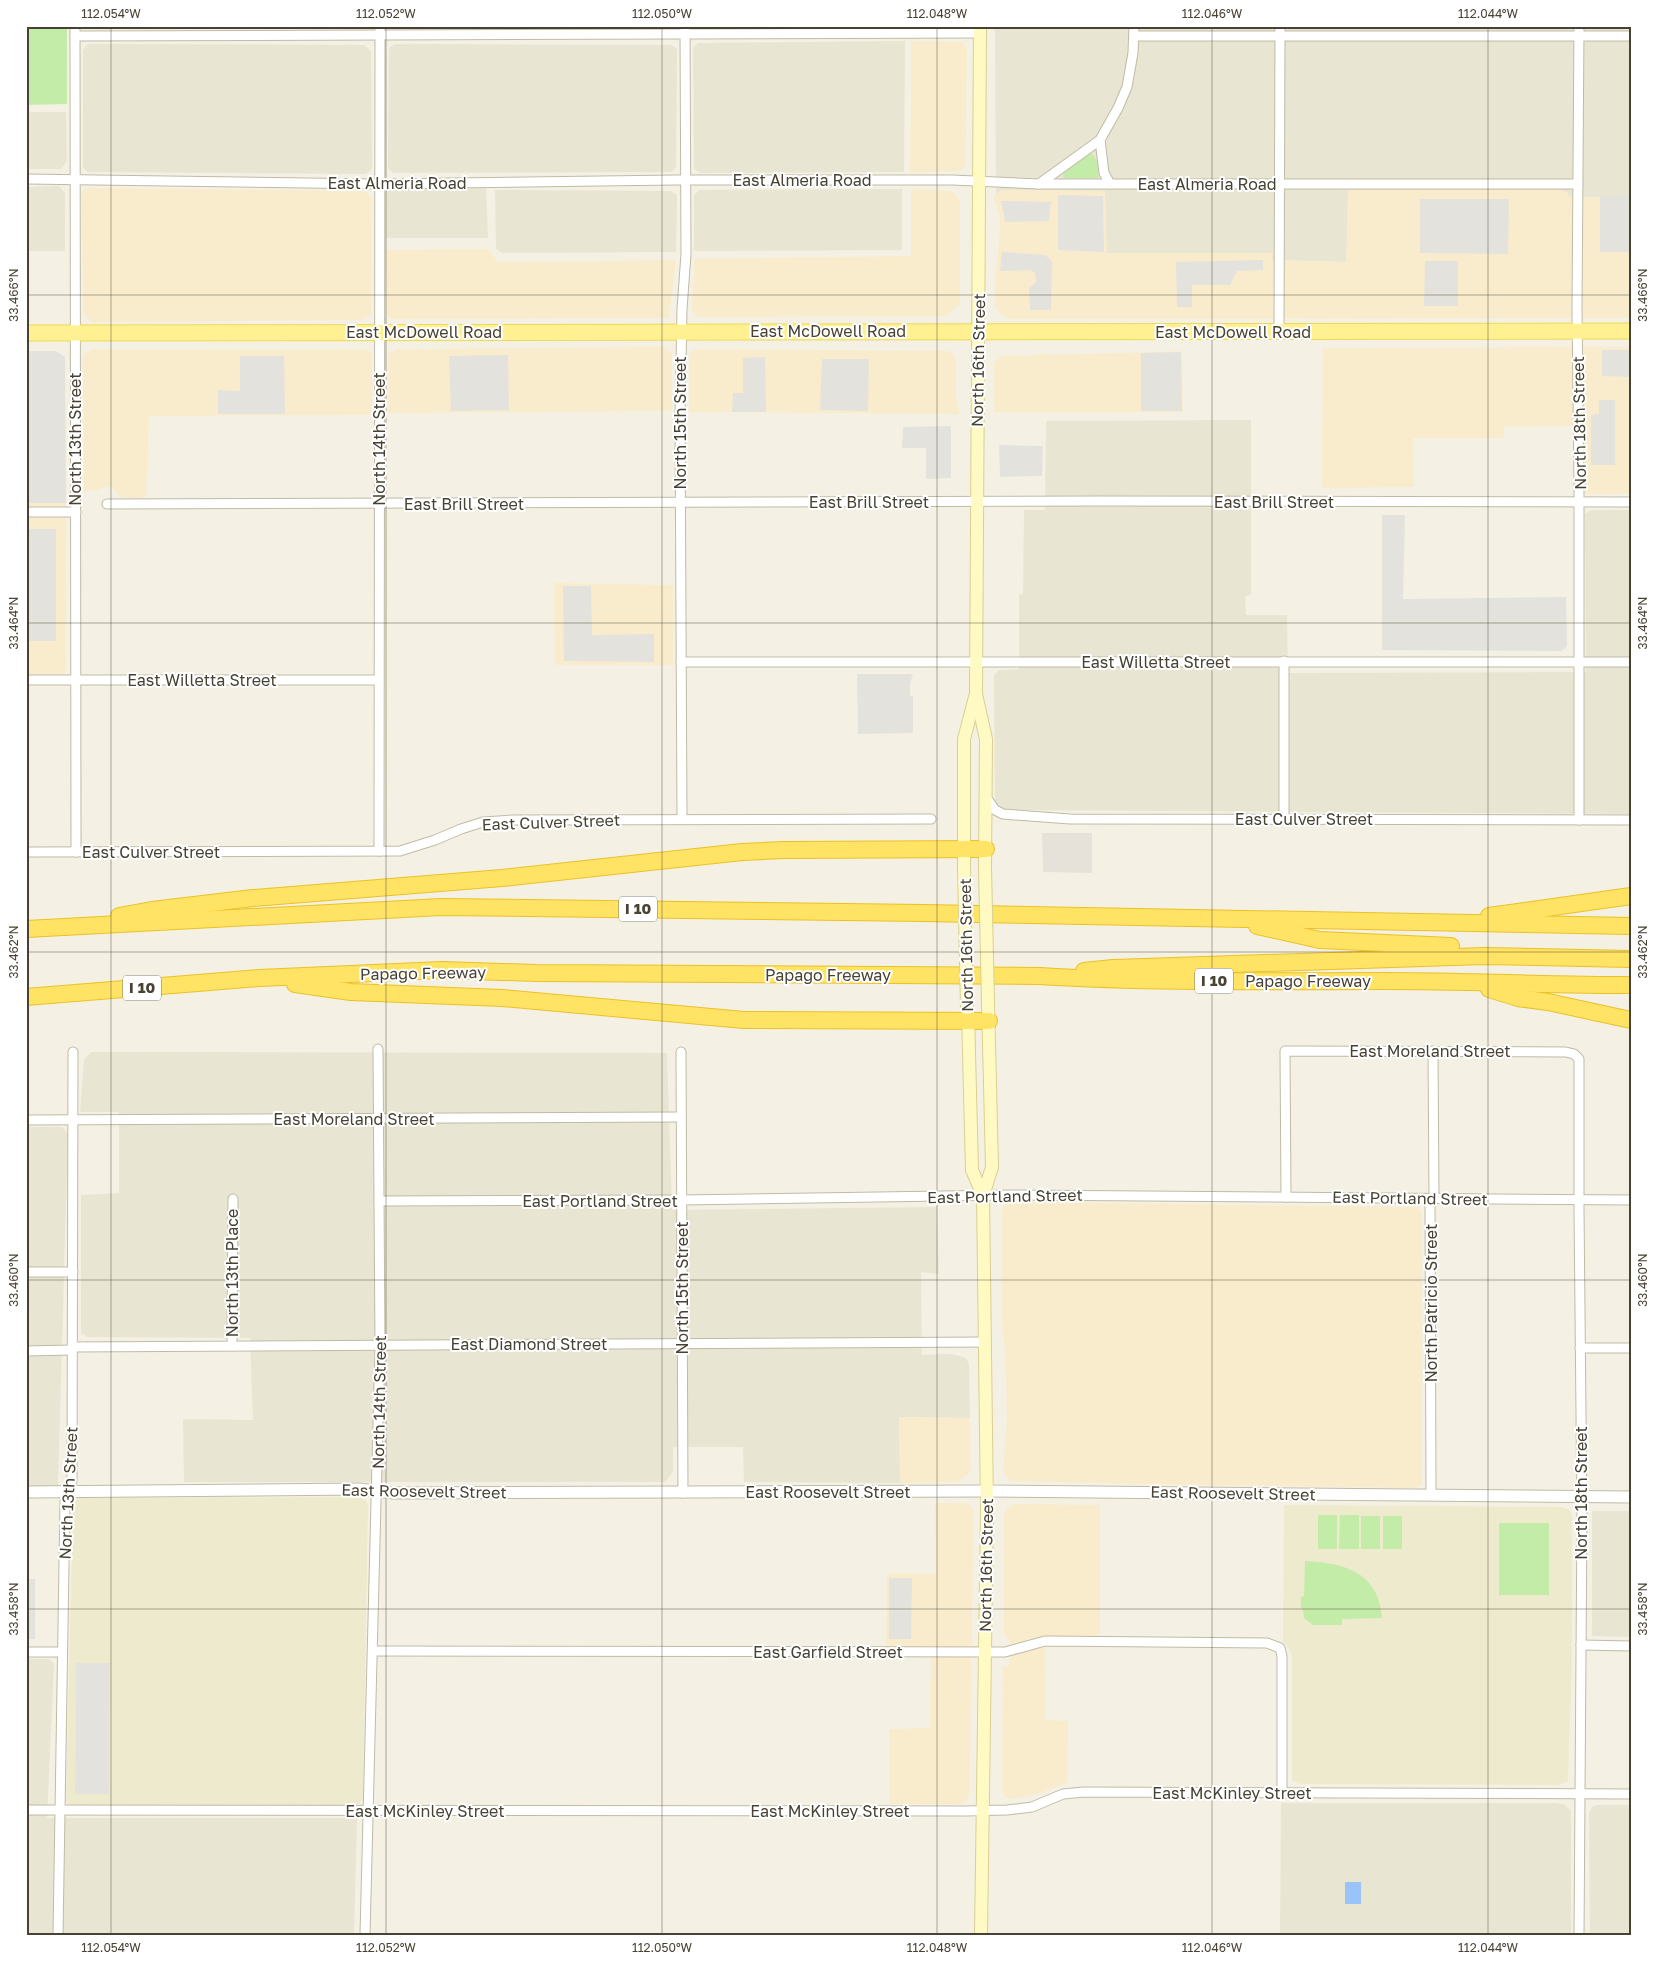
<svg xmlns="http://www.w3.org/2000/svg" width="1657" height="1961" font-family="'Golos Text',sans-serif">
<rect width="100%" height="100%" fill="#f4f1e4"/>
<!-- residential -->
<g fill="#e8e5d2">
<path d="M85,26H366L87,29Z"/>
<path d="M995,26H1631V197H1569L1561,190H1348L1347,262L1271,260L1272,253H1106L1105,191L1002,190L996,194Z"/>
<path d="M905,41L904,172L701,173L694,169L693,48L698,43Z"/>
<path d="M88,44L364,45L371,51L372,169L366,174L87,172L83,167V50Z"/>
<path d="M395,44L671,45L677,49L676,167L672,172L393,173L388,168L389,48Z"/>
<path d="M26,112H66L67,161L61,169H26Z"/>
<path d="M59,186L65,193V251H26V187Z"/>
<path d="M486,188L488,238H386V190Z"/>
<path d="M902,189V250L694,251V195L700,190Z"/>
<path d="M495,190L671,191L677,195L676,252L502,253L496,249Z"/>
<path d="M1251,420V595L1245,596L1246,615H1287L1288,673L1586,672L1585,514L1591,510H1631V814L999,810L995,802L994,675L999,670L1019,669V595L1023,594L1024,510H1045L1046,421Z"/>
<path d="M91,1052L667,1053L672,1210L937,1207L939,1274L921,1272L922,1355L952,1354L966,1358L969,1364L970,1418L899,1417L900,1483L744,1482L743,1447H673V1472L665,1482H184L183,1419L253,1420L250,1338L87,1337L81,1333V1195L119,1193V1112H80L84,1060Z"/>
<path d="M26,1127H62L68,1134L58,1486H26Z"/>
<path d="M1592,1511H1631V1637L1592,1636Z"/>
<path d="M26,1659H49L54,1664L47,1818H357L354,1935H26Z"/>
<path d="M1281,1803H1552L1564,1804L1571,1811V1935H1280Z"/>
<path d="M1597,1805H1631V1935H1590L1589,1813L1592,1807Z"/>
</g>
<!-- commercial -->
<g fill="#f8eccd">
<path d="M911,41L963,42L967,49L966,166L959,171L910,173Z"/>
<path d="M86,188L364,191L371,197V313L364,320L91,322L84,314L81,193Z"/>
<path d="M911,189L952,191L960,200V304L946,316L697,317L692,310L694,259L911,256Z"/>
<path d="M1002,190L1105,191L1107,253H1273L1272,260L1346,262L1348,190H1561L1568,193L1569,197H1631V318L1010,319L1001,315L995,306V279L999,247L1000,217L994,199L996,194Z"/>
<path d="M488,249L498,262L676,260L669,318L393,319L387,316L386,250Z"/>
<path d="M665,347L672,354V411L388,413L389,353L397,349Z"/>
<path d="M1631,347V494H1585L1584,426L1504,427V438H1413L1414,487L1322,488L1323,348Z"/>
<path d="M93,349H366L371,352L372,357V415L149,416L146,497L140,499L120,497L114,490L107,486L95,491H84L83,360L84,354Z"/>
<path d="M696,349L948,351L954,354L956,358V396L960,414L689,412V354Z"/>
<path d="M1182,351L1183,412H994V365L996,360L1003,356H1032L1045,353L1046,355Z"/>
<path d="M26,503H66V671L61,674H26Z"/>
<path d="M554,583L673,585V665H555Z"/>
<path d="M1011,1202L1418,1207L1422,1214V1484L1415,1488L1143,1484L1015,1481L1009,1479L1004,1474L1003,1468L1007,1423L1006,1360L1002,1325V1211L1006,1204Z"/>
<path d="M899,1417L970,1418V1470L967,1475L957,1482L900,1483Z"/>
<path d="M935,1503H966L972,1507L974,1511L969,1796L966,1802L961,1804H889V1729L930,1728L931,1652H886L887,1573L936,1574Z"/>
<path d="M1014,1504L1100,1505V1641L1045,1642L1046,1720L1068,1721L1067,1783L1040,1793L1013,1799L1007,1798L1002,1793L1003,1667L1009,1665L1010,1642L1004,1633V1514L1007,1509Z"/>
</g>
<!-- industrial -->
<path fill="#e6e2d9" d="M1042,833H1092V873L1043,872Z"/>
<!-- education -->
<g fill="#eeeacd">
<path d="M361,1497L366,1500L368,1506L363,1798L360,1803L356,1805H72L68,1804L66,1800L73,1506L76,1499L80,1498Z"/>
<path d="M1284,1505L1561,1507L1570,1510L1572,1516V1660L1568,1781L1559,1785L1300,1784L1292,1780V1658L1290,1650L1283,1641Z"/>
</g>
<!-- green -->
<g fill="#c4eca9">
<path d="M26,26H67V104L26,105Z"/>
<path d="M1087,154H1092C1098,160 1100,170 1098,178H1064L1063,174L1065,170Z"/>
<rect x="1318" y="1515" width="19" height="34"/>
<path d="M1340,1515H1359V1549H1339Z"/>
<rect x="1361" y="1516" width="19" height="33"/>
<rect x="1383" y="1516" width="19" height="33"/>
<rect x="1499" y="1523" width="50" height="72"/>
<path d="M1305,1561C1344,1563 1379,1572 1382,1618L1342,1619V1625H1313L1304,1618L1303,1609H1301V1597L1304,1596Z"/>
</g>
<!-- parking -->
<g fill="#e4e2dd">
<path d="M1058,195L1103,196L1104,252L1058,250Z"/>
<rect x="1600" y="197" width="31" height="55"/>
<path d="M1420,199H1509L1508,254L1420,253Z"/>
<path d="M1001,201L1051,202L1049,221L1005,222Z"/>
<path d="M1002,252L1045,255L1052,261L1051,310H1030L1029,288L1036,282L1035,273L1030,270L1000,271Z"/>
<path d="M1263,260V270L1237,271L1230,285H1192V307H1177L1176,262Z"/>
<path d="M1425,261H1458V306H1424Z"/>
<path d="M1602,350H1631V377L1602,376Z"/>
<path d="M26,351H56L65,357L66,503H26Z"/>
<path d="M1181,352L1182,411H1141V353Z"/>
<path d="M508,355L509,410L451,411L449,356Z"/>
<path d="M240,356H284L285,414H218V390L240,391Z"/>
<path d="M765,357L766,412H732L733,393H743V358Z"/>
<path d="M822,359H869L868,411L820,410Z"/>
<path d="M1599,400H1615V465H1591V415L1599,414Z"/>
<path d="M951,426V478L926,479V448H902L903,427Z"/>
<path d="M999,445L1043,446L1042,476L1000,477Z"/>
<path d="M1382,515H1405L1403,599L1566,597L1567,646L1562,651L1382,650Z"/>
<rect x="26" y="529" width="30" height="112"/>
<path d="M563,586H591L592,635L654,634V662L564,661Z"/>
<path d="M857,674H913L910,684V696H913V733L858,734Z"/>
<path d="M889,1578H912L911,1639H889Z"/>
<rect x="26" y="1579" width="9" height="60"/>
<path d="M76,1663H110L109,1794H75Z"/>
</g>
<!-- water -->
<rect fill="#9ac3f7" x="1345" y="1882" width="16" height="22"/>
<g fill="none" stroke-linecap="round" stroke-linejoin="round">
<defs>
<g id="minor">
<path d="M75,26L76,852"/>
<path d="M1579,26L1577,310L1579,486V820"/>
<path d="M75,36L980,33"/>
<path d="M1134,36H1631"/>
<path d="M1100,140L1104,173L1110,184"/>
<path d="M26,179L379,184L675,180H953L1039,184H1578"/>
<path d="M1039,184L1100,140L1118,108L1127,87L1133,53L1134,26"/>
<path d="M1279,332L1280,26"/>
<path d="M107,504L1100,501L1631,502"/>
<path d="M26,512H76"/>
<path d="M681,662H1631"/>
<path d="M26,680H379"/>
<path d="M986,797L995,810L1003,814L1070,819L1631,820"/>
<path d="M682,819L680,417L682,309L686,254L685,26"/>
<path d="M1284,819V661"/>
<path d="M379,851L380,26"/>
<path d="M26,852L400,851L435,840L461,829L483,822L513,820L931,819"/>
<path d="M681,1052L683,1493"/>
<path d="M26,1120L681,1117"/>
<path d="M1286,1197L1285,1051L1566,1052L1574,1054L1579,1059V1209L1582,1516L1579,1935"/>
<path d="M379,1201L682,1200L1010,1195L1631,1200"/>
<path d="M26,1272H73"/>
<path d="M232,1346L233,1199"/>
<path d="M72,1347L986,1342"/>
<path d="M1580,1348H1631"/>
<path d="M26,1351L72,1350"/>
<path d="M1431,1495L1430,1206L1434,1199L1433,1051"/>
<path d="M1581,1645L1631,1646"/>
<path d="M374,1651L1005,1652L1045,1641L1267,1643L1280,1648L1282,1656V1793"/>
<path d="M26,1652H62"/>
<path d="M26,1810L966,1811L1007,1810L1032,1807L1063,1794L1084,1792L1631,1794"/>
<path d="M58,1935L65,1502L72,1480L73,1052"/>
<path d="M365,1935L380,1345L378,1049"/>
</g>
<path id="tertiary" d="M26,1492L359,1489L393,1493L987,1491L1631,1497"/>
<g id="secondary">
<path d="M980,26L976,694L986,739L985,868"/>
<path d="M964,867V739L975,697"/>
<path d="M968,1013L972,1170L983,1196"/>
<path d="M981,1935L987,1508L983,1196L992,1167L988,1002"/>
</g>
<path id="primary" d="M26,333L1631,331"/>
<g id="motorway">
<path d="M119,916L152,910L253,898L502,878L742,852L783,850L986,849"/>
<path d="M1489,916L1631,896"/>
<path d="M1257,926L1320,940L1451,946"/>
<path d="M26,929L441,907L923,913L1631,926"/>
<path d="M1084,971L1113,968L1484,956L1631,959"/>
<path d="M295,984L351,992L502,998L744,1020L989,1021"/>
<path d="M1489,989L1518,998L1548,1002L1631,1020"/>
<path d="M26,997L259,978L442,970L536,973L1040,976C1155,983 1270,981 1385,981C1467,981 1549,985 1631,985"/>
</g>
</defs>
<!-- minor casing -->
<use href="#minor" stroke="#c0bba6" stroke-width="11"/>
<!-- tertiary casing -->
<use href="#tertiary" stroke="#c0bba6" stroke-width="13"/>
<!-- secondary casing -->
<use href="#secondary" stroke="#d8d090" stroke-width="14"/>
<!-- primary casing -->
<use href="#primary" stroke="#eed858" stroke-width="17"/>
<!-- motorway casing -->
<use href="#motorway" stroke="#ebc127" stroke-width="18"/>
<!-- minor -->
<use href="#minor" stroke="#fff" stroke-width="9"/>
<!-- tertiary -->
<use href="#tertiary" stroke="#fff" stroke-width="11"/>
<!-- secondary -->
<use href="#secondary" stroke="#fffac3" stroke-width="12"/>
<!-- primary -->
<use href="#primary" stroke="#fff192" stroke-width="15"/>
<!-- motorway -->
<use href="#motorway" stroke="#ffe364" stroke-width="16"/>
<defs>
<g id="secondary-bridge">
<path d="M964,867L967,1008"/>
<path d="M985,868L988,1002"/>
</g>
</defs>
<!-- secondary-bridge casing -->
<use href="#secondary-bridge" stroke="#d8d090" stroke-width="14" stroke-linecap="butt"/>
<!-- secondary-bridge -->
<use href="#secondary-bridge" stroke="#fffac3" stroke-width="12"/>
</g>
<!-- ticks -->
<path fill="none" stroke="#474233" stroke-width="1" stroke-opacity="0.45" d="M111,26V1935M386,26V1935M662,26V1935M937,26V1935M1212,26V1935M1488,26V1935M26,295H1631M26,623H1631M26,952H1631M26,1280H1631M26,1609H1631"/>
<g text-anchor="middle" stroke-width="4" stroke-linejoin="round" paint-order="stroke">
<!-- shield labels -->
<g fill="#fff" stroke="#7e7b70" stroke-width="1">
<rect x="619" y="896.5" width="38" height="25" rx="4"/>
<rect x="1195" y="968.5" width="38" height="25" rx="4"/>
<rect x="123" y="975.5" width="38" height="25" rx="4"/>
</g>
<g font-size="15" font-weight="bold" fill="#474233">
<text x="638" y="914">I 10</text>
<text x="1214" y="986">I 10</text>
<text x="142" y="993">I 10</text>
</g>
<!-- street labels -->
<g font-size="16" fill="#474233" stroke="#fff">
<text x="802" y="186">East Almeria Road</text>
<text x="397" y="189">East Almeria Road</text>
<text x="1207" y="190">East Almeria Road</text>
<text x="828" y="337">East McDowell Road</text>
<text x="424" y="338">East McDowell Road</text>
<text x="1233" y="338">East McDowell Road</text>
<text transform="translate(978 360) rotate(-89)" y="6">North 16th Street</text>
<text transform="translate(680 423) rotate(-90)" y="6">North 15th Street</text>
<text transform="translate(1579 423) rotate(-91)" y="6">North 18th Street</text>
<text transform="translate(75 439) rotate(-90)" y="6">North 13th Street</text>
<text transform="translate(379 439) rotate(-90)" y="6">North 14th Street</text>
<text x="869" y="508">East Brill Street</text>
<text x="1274" y="508">East Brill Street</text>
<text x="464" y="510">East Brill Street</text>
<text x="1156" y="668">East Willetta Street</text>
<text x="202" y="686">East Willetta Street</text>
<text x="1304" y="825">East Culver Street</text>
<text transform="translate(551 822) rotate(-2)" y="6">East Culver Street</text>
<text x="151" y="858">East Culver Street</text>
<text transform="translate(966 945) rotate(-91)" y="6">North 16th Street</text>
<text transform="translate(423 973) rotate(-1)" y="6">Papago Freeway</text>
<text x="828" y="981">Papago Freeway</text>
<text x="1308" y="987">Papago Freeway</text>
<text x="1430" y="1057">East Moreland Street</text>
<text x="354" y="1125">East Moreland Street</text>
<text transform="translate(1005 1196) rotate(-1)" y="6">East Portland Street</text>
<text transform="translate(1410 1198) rotate(1)" y="6">East Portland Street</text>
<text x="600" y="1207">East Portland Street</text>
<text transform="translate(232 1273) rotate(-90)" y="6">North 13th Place</text>
<text transform="translate(682 1288) rotate(-90)" y="6">North 15th Street</text>
<text transform="translate(1431 1303) rotate(-90)" y="6">North Patricio Street</text>
<text x="529" y="1350">East Diamond Street</text>
<text transform="translate(379 1402) rotate(-89)" y="6">North 14th Street</text>
<text transform="translate(424 1491) rotate(1)" y="6">East Roosevelt Street</text>
<text x="828" y="1498">East Roosevelt Street</text>
<text transform="translate(68 1493) rotate(-87)" y="6">North 13th Street</text>
<text transform="translate(1233 1493) rotate(1)" y="6">East Roosevelt Street</text>
<text transform="translate(1581 1493) rotate(-90)" y="6">North 18th Street</text>
<text transform="translate(986 1565) rotate(-89)" y="6">North 16th Street</text>
<text x="828" y="1658">East Garfield Street</text>
<text x="1232" y="1799">East McKinley Street</text>
<text x="425" y="1817">East McKinley Street</text>
<text x="830" y="1817">East McKinley Street</text>
</g>
</g>
<!-- border -->
<rect width="1657" height="1961" fill="none" stroke="#ffffff" stroke-width="55"/>
<rect x="28" y="28" width="1602" height="1906" fill="none" stroke="#474233" stroke-width="2"/>
<g font-size="12" text-anchor="middle" fill="#474233">
<text x="111" y="18">112.054°W</text>
<text x="386" y="18">112.052°W</text>
<text x="662" y="18">112.050°W</text>
<text x="937" y="18">112.048°W</text>
<text x="1212" y="18">112.046°W</text>
<text x="1488" y="18">112.044°W</text>
<text transform="translate(14 295) rotate(-90)" y="4">33.466°N</text>
<text transform="translate(1643 295) rotate(-90)" y="4">33.466°N</text>
<text transform="translate(14 623) rotate(-90)" y="4">33.464°N</text>
<text transform="translate(1643 623) rotate(-90)" y="4">33.464°N</text>
<text transform="translate(14 952) rotate(-90)" y="4">33.462°N</text>
<text transform="translate(1643 952) rotate(-90)" y="4">33.462°N</text>
<text transform="translate(14 1280) rotate(-90)" y="4">33.460°N</text>
<text transform="translate(1643 1280) rotate(-90)" y="4">33.460°N</text>
<text transform="translate(14 1609) rotate(-90)" y="4">33.458°N</text>
<text transform="translate(1643 1609) rotate(-90)" y="4">33.458°N</text>
<text x="111" y="1952">112.054°W</text>
<text x="386" y="1952">112.052°W</text>
<text x="662" y="1952">112.050°W</text>
<text x="937" y="1952">112.048°W</text>
<text x="1212" y="1952">112.046°W</text>
<text x="1488" y="1952">112.044°W</text>
</g>
</svg>
